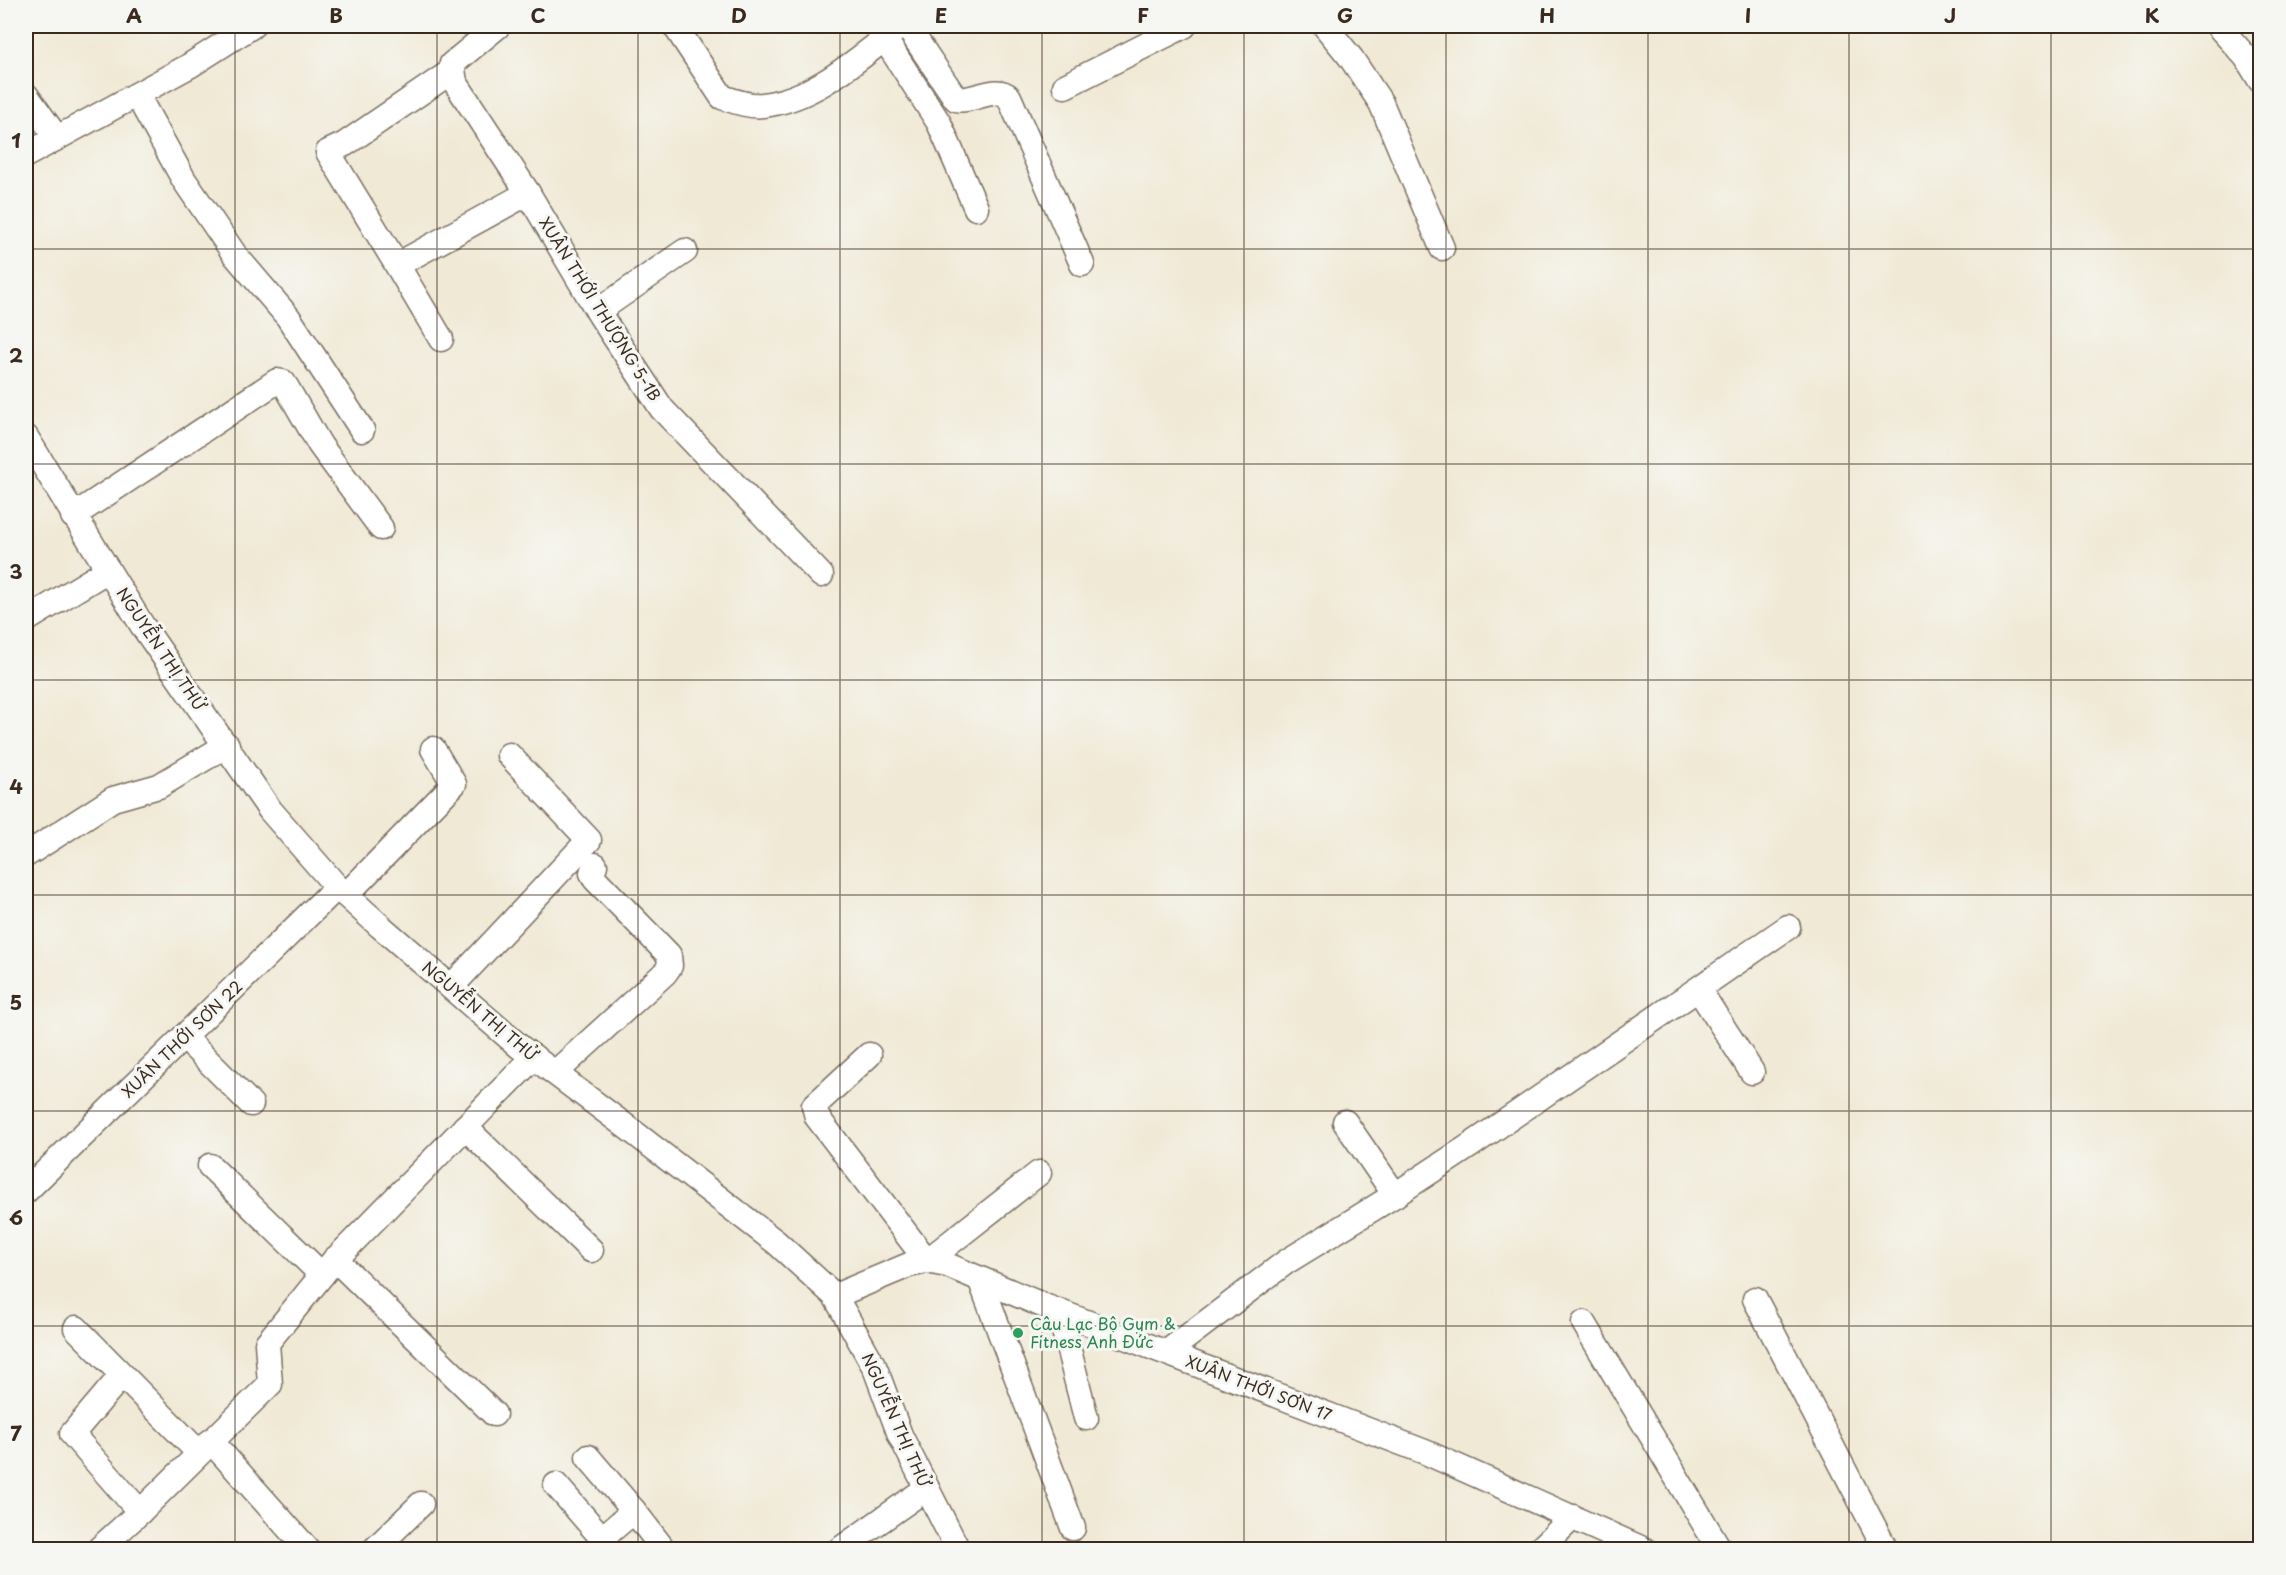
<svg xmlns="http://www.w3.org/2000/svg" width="2286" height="1575" font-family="'Playpen Sans',sans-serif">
<rect width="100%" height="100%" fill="#f6f6f2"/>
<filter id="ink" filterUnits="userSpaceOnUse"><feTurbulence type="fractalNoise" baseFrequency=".0167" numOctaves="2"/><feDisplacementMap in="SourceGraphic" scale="12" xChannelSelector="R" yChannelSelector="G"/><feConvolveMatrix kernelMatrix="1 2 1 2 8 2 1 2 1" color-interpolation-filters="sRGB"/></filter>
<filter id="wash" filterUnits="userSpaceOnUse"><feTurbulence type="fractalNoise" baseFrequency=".008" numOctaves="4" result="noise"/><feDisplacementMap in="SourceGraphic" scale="24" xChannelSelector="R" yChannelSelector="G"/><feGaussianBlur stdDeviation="1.35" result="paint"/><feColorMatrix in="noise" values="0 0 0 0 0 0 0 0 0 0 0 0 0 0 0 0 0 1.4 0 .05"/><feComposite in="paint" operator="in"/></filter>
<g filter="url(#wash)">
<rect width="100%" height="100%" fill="#f0e9d5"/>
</g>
<g filter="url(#ink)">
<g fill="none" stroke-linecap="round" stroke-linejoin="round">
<defs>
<g id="minor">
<path d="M498,26L452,64L455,82L528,193L600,315L662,409L821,575"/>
<path d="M675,26L722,97C734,101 750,107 763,105C816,99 860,57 901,26"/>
<path d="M907,26L956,99C972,103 996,84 1009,97L1082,264"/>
<path d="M1325,26L1351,58L1381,103L1442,248"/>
<path d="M2218,26L2246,57L2260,80"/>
<path d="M884,38L939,123L976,208"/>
<path d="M1065,86L1184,26"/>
<path d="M26,95L57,138"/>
<path d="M137,95L184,180L235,255L288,317L362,430"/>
<path d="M26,155L189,66L252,26"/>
<path d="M397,265L328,152L345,144L452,71"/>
<path d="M598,311L685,251"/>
<path d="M441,339L397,265L528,193"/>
<path d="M26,437L142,625L270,810L337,887L380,926L520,1047L632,1131L777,1243L835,1296L875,1368L900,1435L958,1550"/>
<path d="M73,516L277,381L283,382L287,388L320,445L381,528"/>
<path d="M26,620L108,570"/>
<path d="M26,855L113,799L159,786L227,745"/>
<path d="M346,895L454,784L433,749"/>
<path d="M451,987L589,840L509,755"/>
<path d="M1699,990L1752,1072"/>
<path d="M184,1037L251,1104"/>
<path d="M869,1055L814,1106L817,1117L927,1261L1039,1173"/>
<path d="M555,1073L665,973L670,966L669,955L595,879L592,873L595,865"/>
<path d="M1345,1122L1395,1195"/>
<path d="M465,1127L591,1250"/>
<path d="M210,1166L322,1275"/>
<path d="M26,1191L337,887"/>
<path d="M335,1259L494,1414"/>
<path d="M980,1279L1073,1528"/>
<path d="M835,1296L909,1265L927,1261L947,1265L1047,1307L1425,1452L1645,1550"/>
<path d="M1755,1299L1886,1550"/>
<path d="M1059,1311L1086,1418"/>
<path d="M1584,1323L1720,1550"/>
<path d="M76,1328L199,1453"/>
<path d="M1167,1352L1286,1262L1395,1195L1471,1145L1788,927"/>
<path d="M122,1375L72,1434L140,1512"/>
<path d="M211,1441L308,1550"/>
<path d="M588,1457L634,1511"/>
<path d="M556,1485L602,1538L634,1511L664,1550"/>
<path d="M98,1550L140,1512L270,1384L267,1343L331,1264L534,1057"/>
<path d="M374,1550L421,1504"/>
<path d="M839,1550L927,1488"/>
<path d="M1539,1550L1573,1517"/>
</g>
</defs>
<!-- minor casing -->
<use href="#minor" stroke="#7a6d5e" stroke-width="27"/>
<!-- minor -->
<use href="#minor" stroke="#fff" stroke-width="24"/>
</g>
</g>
<!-- grid -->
<path fill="none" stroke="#3b2a1e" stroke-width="1.5" stroke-opacity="0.55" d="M235,26V1550M437,26V1550M638,26V1550M840,26V1550M1042,26V1550M1244,26V1550M1446,26V1550M1648,26V1550M1849,26V1550M2051,26V1550M26,249H2260M26,464H2260M26,680H2260M26,895H2260M26,1111H2260M26,1326H2260"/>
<!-- markers -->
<circle fill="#2e9e5b" stroke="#f6f6f2" stroke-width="2" cx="1018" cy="1333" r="6"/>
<g text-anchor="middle" stroke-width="6" stroke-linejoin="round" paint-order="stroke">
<!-- street labels -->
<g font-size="16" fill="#3b2a1e" stroke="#f6f6f2">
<text transform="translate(600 309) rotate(58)" y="6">XUÂN THỚI THƯỢNG 5-1B</text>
<text transform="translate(161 649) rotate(56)" y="6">NGUYỄN THỊ THỬ</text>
<text transform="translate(480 1011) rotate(40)" y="6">NGUYỄN THỊ THỬ</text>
<text transform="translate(182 1039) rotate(-44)" y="6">XUÂN THỚI SƠN 22</text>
<text transform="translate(1259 1388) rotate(21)" y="6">XUÂN THỚI SƠN 17</text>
<text transform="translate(896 1420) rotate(66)" y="6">NGUYỄN THỊ THỬ</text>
</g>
<!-- leisure labels -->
<g font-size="16" fill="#27864d" stroke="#f6f6f2" text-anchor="start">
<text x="1030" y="1330">Câu Lạc Bộ Gym &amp;<tspan x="1030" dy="18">Fitness Anh Đức</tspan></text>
</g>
</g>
<!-- margin -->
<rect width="2286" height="1575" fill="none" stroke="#f6f6f2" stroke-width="66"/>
<rect x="33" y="33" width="2220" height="1509" fill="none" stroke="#3b2a1e" stroke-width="2"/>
<g font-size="20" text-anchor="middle" font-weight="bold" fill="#3b2a1e">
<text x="134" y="23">A</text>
<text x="336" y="23">B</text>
<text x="538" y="23">C</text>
<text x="739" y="23">D</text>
<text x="941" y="23">E</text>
<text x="1143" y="23">F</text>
<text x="1345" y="23">G</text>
<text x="1547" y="23">H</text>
<text x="1748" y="23">I</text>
<text x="1950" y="23">J</text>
<text x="2152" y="23">K</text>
<text x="16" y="148">1</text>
<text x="16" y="363">2</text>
<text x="16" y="579">3</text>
<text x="16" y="794">4</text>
<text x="16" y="1010">5</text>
<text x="16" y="1225">6</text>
<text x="16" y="1441">7</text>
</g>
</svg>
